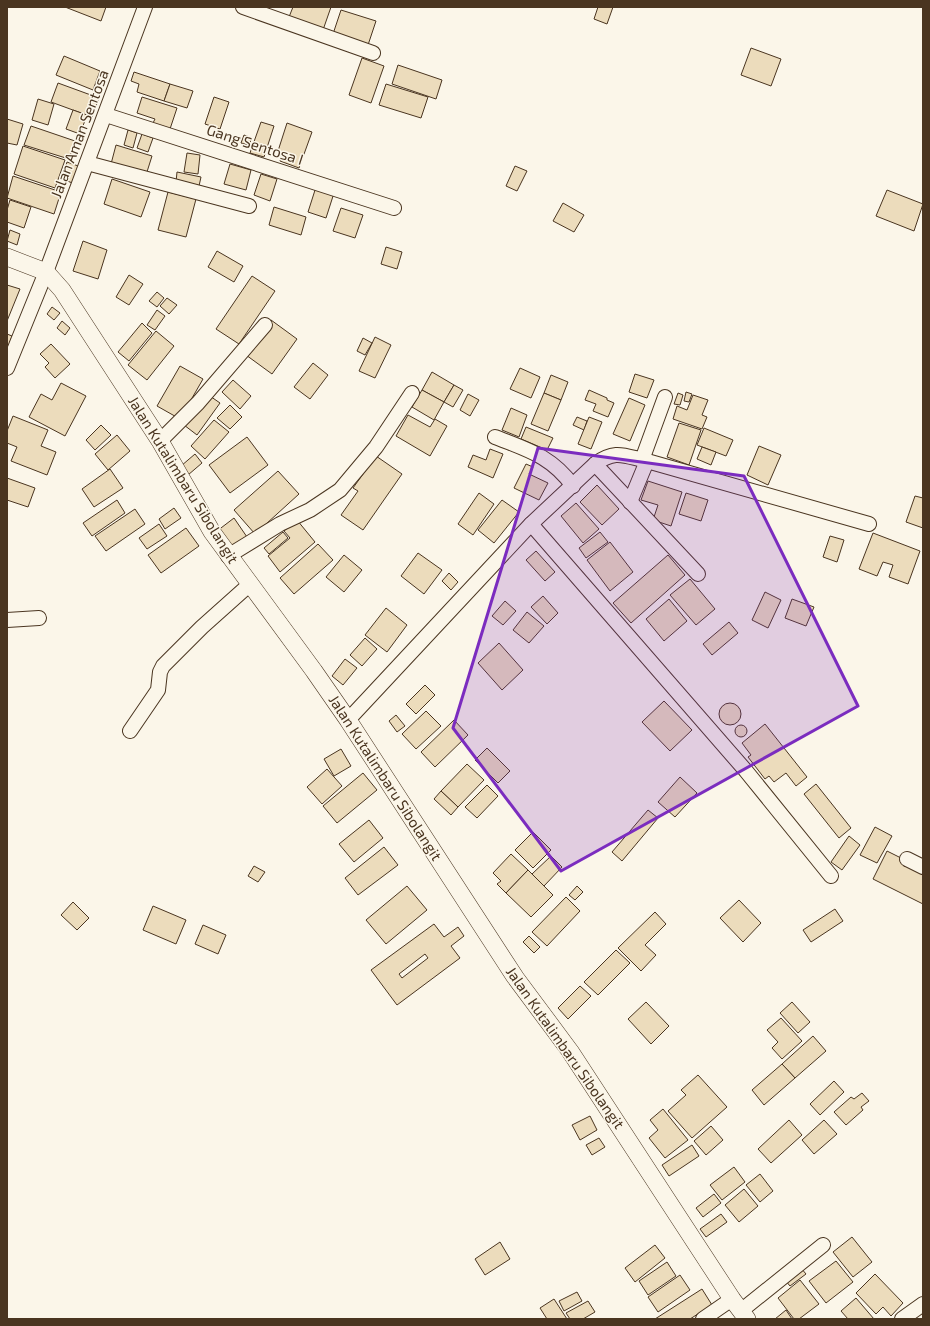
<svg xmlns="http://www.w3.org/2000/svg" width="930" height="1326" font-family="'Exo 2',sans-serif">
<rect width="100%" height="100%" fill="#fbf6e9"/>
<!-- building -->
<g fill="#ecdcbc" stroke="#4a3520" fill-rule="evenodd">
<path d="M65,7H106L101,21Z"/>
<path d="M293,7H331L323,30L289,17Z"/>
<path d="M598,7H613L607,24L594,19Z"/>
<path d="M341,10L376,21L368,45L333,34Z"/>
<path d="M751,48L781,59L771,86L741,75Z"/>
<path d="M64,56L100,71L93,90L56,75Z"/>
<path d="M362,58L384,66L371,103L349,95Z"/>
<path d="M398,65L442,80L436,99L392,84Z"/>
<path d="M134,72L170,84L164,101L137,92L139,84L131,81Z"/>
<path d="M58,83L99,98L92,117L51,102Z"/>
<path d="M170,84L193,91L187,108L164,101Z"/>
<path d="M386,84L428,97L421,118L379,105Z"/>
<path d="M142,97L177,108L170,129L153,123L155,119L137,113Z"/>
<path d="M214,97L229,102L220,129L205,124Z"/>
<path d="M38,99L54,104L48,125L32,120Z"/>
<path d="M73,110L87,115L80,134L66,129Z"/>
<path d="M7,119L23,124L17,145L7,143Z"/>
<path d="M261,122L274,126L264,157L250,153Z"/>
<path d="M287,123L312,132L299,168L280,161L283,153L278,151Z"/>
<path d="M31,126L75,141L69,159L24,145Z"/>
<path d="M128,130L137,133L133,148L124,145Z"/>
<path d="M142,134L153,138L148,152L137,148Z"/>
<path d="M244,135L252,138L249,145L241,143Z"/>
<path d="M116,145L152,156L146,175L111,164Z"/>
<path d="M23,146L65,160L55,188L14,174Z"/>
<path d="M187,153L200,155L198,174L184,172Z"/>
<path d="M67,162L81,167L75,184L62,179Z"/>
<path d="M230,164L251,170L246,190L224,184Z"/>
<path d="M515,166L527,171L517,191L506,186Z"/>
<path d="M177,172L201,177L199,186L176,182Z"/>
<path d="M261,174L277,179L270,201L254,195Z"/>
<path d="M13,176L61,192L54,214L7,198Z"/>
<path d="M112,179L150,192L141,217L104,204Z"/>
<path d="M316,187L334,193L326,218L308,212Z"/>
<path d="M887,190L923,204L914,231L876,216Z"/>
<path d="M168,192L196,199L186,237L158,230Z"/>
<path d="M10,200L31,207L24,228L7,222V210Z"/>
<path d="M563,203L584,215L574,232L553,221Z"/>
<path d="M274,207L306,217L301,235L269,225Z"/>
<path d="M341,208L363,215L355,238L333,231Z"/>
<path d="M10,230L20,234L17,245L7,241Z"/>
<path d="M83,241L107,250L98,279L73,271Z"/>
<path d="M386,247L402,252L397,269L381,264Z"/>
<path d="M217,251L243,266L234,282L208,267Z"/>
<path d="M129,275L143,284L129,305L116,297Z"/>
<path d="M252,276L275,291L239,344L216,329Z"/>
<path d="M7,285L20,289L7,321Z"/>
<path d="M157,292L164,298L157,307L149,301Z"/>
<path d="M167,298L177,305L169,314L160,306Z"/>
<path d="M52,307L60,313L54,320L47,314Z"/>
<path d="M157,310L165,316L155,330L147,325Z"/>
<path d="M271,320L297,339L272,374L246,355Z"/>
<path d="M62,321L70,328L65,335L57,328Z"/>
<path d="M142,323L152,333L129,361L118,352Z"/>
<path d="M156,331L174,346L147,380L128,365Z"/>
<path d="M7,334L12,336L7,351Z"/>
<path d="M375,337L391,345L375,378L359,371Z"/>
<path d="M363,338L372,343L365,355L357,351Z"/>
<path d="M51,344L70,364L55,378L45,367L49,363L40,354Z"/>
<path d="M313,363L328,375L310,399L294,387Z"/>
<path d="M180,366L203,379L180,419L157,406Z"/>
<path d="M520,368L540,377L531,398L510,389Z"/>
<path d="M432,372L454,385L444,402L422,390Z"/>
<path d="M635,374L654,380L647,398L629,392Z"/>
<path d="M551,375L568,382L561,400L544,393Z"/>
<path d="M233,380L251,396L240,409L222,392Z"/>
<path d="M61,383L86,396L65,436L29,417L41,394L52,400Z"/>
<path d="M454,385L463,390L453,407L444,402Z"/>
<path d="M422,390L444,402L434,420L412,407Z"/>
<path d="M589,390L607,398V400L614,403L608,417L593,411L596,404L585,400Z"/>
<path d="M686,392L692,394L689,402L684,401Z"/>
<path d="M544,393L561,400L548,431L531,424Z"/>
<path d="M678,393L683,395L680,405L674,404Z"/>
<path d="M207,394L220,403L197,435L184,425Z"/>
<path d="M468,394L479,400L470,416L460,410Z"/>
<path d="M693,395L708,400L702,415L707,417L702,429L673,419L677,406L687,410Z"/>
<path d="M629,398L645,405L630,441L613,434Z"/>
<path d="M230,405L242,417L230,429L217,418Z"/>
<path d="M511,408L527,415L519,437L502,430Z"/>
<path d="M408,415L430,427L435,419L447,426L430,456L396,436Z"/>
<path d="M13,416L48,430L41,446L56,452L47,475L11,461L17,447L7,443V431Z"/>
<path d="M577,417L587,421L584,430L573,425Z"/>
<path d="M589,417L602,422L591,449L578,444Z"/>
<path d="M214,420L229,432L205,459L191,446Z"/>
<path d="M679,423L701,430L689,465L667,457Z"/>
<path d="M101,425L111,435L95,450L86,440Z"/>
<path d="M526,427L553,438L547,450L521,439Z"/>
<path d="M704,428L733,440L726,456L697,445Z"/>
<path d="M117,435L130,451L108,470L95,454Z"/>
<path d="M247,437L268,465L230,493L209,465Z"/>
<path d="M759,446L781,455L768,485L747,475Z"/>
<path d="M702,447L716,452L711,465L697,459Z"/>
<path d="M490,449L503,454L493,478L468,467L473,455L486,460Z"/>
<path d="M195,454L202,463L188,475L181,466Z"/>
<path d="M376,456L402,474L363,530L341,515L358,491L353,488Z"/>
<path d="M526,464L533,467L529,474L548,483L539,500L514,488Z"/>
<path d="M110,469L123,488L94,507L82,489Z"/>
<path d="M278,471L299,494L255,534L234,510Z"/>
<path d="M7,478L35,488L28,507L7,500Z"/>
<path d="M648,481L682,492L671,526L653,520L658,505L641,500Z"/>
<path d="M597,485L619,509L602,525L580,502Z"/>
<path d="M479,493L494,504L473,535L458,524Z"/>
<path d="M686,493L708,500L701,521L679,514Z"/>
<path d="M915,496L923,498V528L906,522Z"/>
<path d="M117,500L125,513L92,536L83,523Z"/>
<path d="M502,500L519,512L494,543L478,530Z"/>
<path d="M576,503L599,529L583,543L561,516Z"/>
<path d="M174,508L181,518L165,529L159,519Z"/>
<path d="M135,509L145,524L106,551L95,536Z"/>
<path d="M234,518L247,537L231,549L217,531Z"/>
<path d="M297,520L315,542L280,572L268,556L290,538L284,531Z"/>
<path d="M159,524L167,536L147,549L139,538Z"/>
<path d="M186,528L199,546L161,573L148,555Z"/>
<path d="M283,532L288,538L269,554L264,548Z"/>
<path d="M600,532L608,542L586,558L579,548Z"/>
<path d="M873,533L920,551L908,584L889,577L893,565L883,562L877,576L859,569Z"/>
<path d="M830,536L844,540L837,562L823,557Z"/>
<path d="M610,542L633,572L610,591L587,560Z"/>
<path d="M318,544L333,560L294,594L280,578Z"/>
<path d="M536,551L555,572L545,581L526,560Z"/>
<path d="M418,553L442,570L424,594L401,576Z"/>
<path d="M344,555L362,570L344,592L326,577Z"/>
<path d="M668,555L685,575L631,623L613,603Z"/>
<path d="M449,573L458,582L451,590L442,581Z"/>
<path d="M690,579L715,609L696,625L670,595Z"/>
<path d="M765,592L781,600L768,628L752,620Z"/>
<path d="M543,596L558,613L547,624L531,607Z"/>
<path d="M669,599L687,621L664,641L646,619Z"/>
<path d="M792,599L814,607L806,626L785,618Z"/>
<path d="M505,601L516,611L503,625L492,616Z"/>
<path d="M386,608L407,625L387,652L365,635Z"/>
<path d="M527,612L544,626L529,643L513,630Z"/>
<path d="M729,622L738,633L712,655L703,644Z"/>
<path d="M365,638L377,649L362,666L350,655Z"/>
<path d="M499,643L523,670L502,690L478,663Z"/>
<path d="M345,659L357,668L343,685L332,676Z"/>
<path d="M425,685L435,695L416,714L406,704Z"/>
<path d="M664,701L692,730L670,751L642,722Z"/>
<circle cx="730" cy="714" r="11"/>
<path d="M426,711L441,726L416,749L402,734Z"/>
<path d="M396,715L405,726L397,732L389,721Z"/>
<path d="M454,720L468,735L435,767L421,752Z"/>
<path d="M765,724L807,777L796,786L786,773L774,782L769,776L765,779L748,757L751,755L742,743Z"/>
<circle cx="741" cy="731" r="6"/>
<path d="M487,748L510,771L498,783L475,760Z"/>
<path d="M341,749L351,766L334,776L324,759Z"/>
<path d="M467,764L484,780L458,807L441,791Z"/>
<path d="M327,769L342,786L322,804L307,787Z"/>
<path d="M363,773L377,790L337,823L323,806Z"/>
<path d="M680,777L697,793L675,817L658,802Z"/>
<path d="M816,784L851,828L839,838L804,794Z"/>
<path d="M487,785L498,796L477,818L465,807Z"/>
<path d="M441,791L458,807L451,815L434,799Z"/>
<path d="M648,810L658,818L622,861L612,852Z"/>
<path d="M369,820L383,838L354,862L339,844Z"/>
<path d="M875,827L892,836L877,863L860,855Z"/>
<path d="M533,832L551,850L533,868L515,850Z"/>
<path d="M849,836L860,845L842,870L831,862Z"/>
<path d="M384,847L398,865L358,895L345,878Z"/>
<path d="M887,851L923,869V904L873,879Z"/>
<path d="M511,854L528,870L506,893L497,884L501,881L493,873Z"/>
<path d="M551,856L562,867L544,886L532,874Z"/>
<path d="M254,866L265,872L258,882L248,876Z"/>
<path d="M528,870L553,895L531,917L506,893Z"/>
<path d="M407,886L427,910L386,944L366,920Z"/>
<path d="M577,886L583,892L575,900L569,895Z"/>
<path d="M566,897L580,911L547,946L532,932Z"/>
<path d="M739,900L761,923L743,942L720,918Z"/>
<path d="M73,902L89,918L77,930L61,915Z"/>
<path d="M153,906L186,920L176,944L143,930Z"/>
<path d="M835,909L843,921L811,942L803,930Z"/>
<path d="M655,912L666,924L645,945L656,955L641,971L618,948Z"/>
<path d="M434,924L444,937L458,927L464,936L451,946L460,958L397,1005L371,970ZM425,954L428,958L402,978L399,974Z"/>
<path d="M203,925L226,935L218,954L195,944Z"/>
<path d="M529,936L540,947L534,953L523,942Z"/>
<path d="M616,950L630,963L598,995L584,982Z"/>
<path d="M580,986L591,996L568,1019L558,1008Z"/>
<path d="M646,1002L669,1026L651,1044L628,1019Z"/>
<path d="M792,1002L810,1022L798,1033L780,1013Z"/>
<path d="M781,1018L802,1041L782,1059L772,1048L778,1042L767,1030Z"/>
<path d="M813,1036L826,1051L795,1078L782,1064Z"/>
<path d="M782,1064L795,1078L764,1105L752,1090Z"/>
<path d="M698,1075L727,1107L692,1138L668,1111L686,1095L681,1090Z"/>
<path d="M834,1081L844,1092L820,1115L810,1104Z"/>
<path d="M862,1093L869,1101L861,1107L863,1110L846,1125L834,1112L851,1097L854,1099Z"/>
<path d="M663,1109L688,1140L665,1158L649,1138L658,1130L650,1120Z"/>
<path d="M590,1116L597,1130L580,1140L572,1125Z"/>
<path d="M789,1120L802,1135L771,1163L758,1149Z"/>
<path d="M824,1120L837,1134L814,1154L802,1140Z"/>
<path d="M711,1126L723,1140L706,1155L694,1141Z"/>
<path d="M599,1138L605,1147L592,1155L586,1145Z"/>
<path d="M692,1145L699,1156L669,1176L662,1165Z"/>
<path d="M734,1167L745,1182L722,1200L710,1185Z"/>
<path d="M760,1174L773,1191L760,1202L746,1185Z"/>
<path d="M744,1189L758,1206L739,1222L725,1205Z"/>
<path d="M714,1194L721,1203L703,1217L696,1208Z"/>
<path d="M721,1214L727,1222L706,1237L700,1229Z"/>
<path d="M852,1237L872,1262L853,1277L833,1252Z"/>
<path d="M500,1242L510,1259L485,1275L475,1259Z"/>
<path d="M655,1245L665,1258L635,1282L625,1268Z"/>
<path d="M836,1261L853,1282L826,1303L809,1281Z"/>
<path d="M667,1262L676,1276L648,1295L639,1281Z"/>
<path d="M801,1268L806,1274L790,1286L785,1280Z"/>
<path d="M875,1274L903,1303L891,1316L883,1307L876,1314L856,1293Z"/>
<path d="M680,1275L690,1290L658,1312L648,1297Z"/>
<path d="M800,1280L819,1304L799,1319H794L778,1298Z"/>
<path d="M702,1289L712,1305L690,1319H655Z"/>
<path d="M577,1292L582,1301L564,1311L559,1301Z"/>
<path d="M856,1298L874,1319H848L841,1311Z"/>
<path d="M554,1299L567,1319H547L540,1308Z"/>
<path d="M588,1301L595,1312L583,1319H570L566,1313Z"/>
<path d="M786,1310L792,1319H775Z"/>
</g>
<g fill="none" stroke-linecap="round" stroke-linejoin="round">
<defs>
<g id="minor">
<path d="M243,7L373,53"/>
<path d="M106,115L394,208"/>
<path d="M87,163L249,206"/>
<path d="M7,368L46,272L145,7"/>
<path d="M495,437C528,450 551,456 573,486"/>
<path d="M160,441L198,403L265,325"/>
<path d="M642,460L665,397"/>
<path d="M595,464L698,574"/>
<path d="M630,502L647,461"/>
<path d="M531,524L746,771L831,876"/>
<path d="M228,556L280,524L310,510L340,490L376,447L412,393"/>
<path d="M7,620L39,618"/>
<path d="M348,720L531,524L595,464C616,449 624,456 647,461L869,524"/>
<path d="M130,731L158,690L160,672L163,666L202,627L249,585"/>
<path d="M907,859L923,867"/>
<path d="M742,1310L823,1245"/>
<path d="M703,1319L732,1299"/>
<path d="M902,1319L923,1304"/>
</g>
<path id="tertiary" d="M7,257L46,272L62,290L160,441L212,532L314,671L348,720L515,977L570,1051L732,1299L747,1319"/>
</defs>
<!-- minor casing -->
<use href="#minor" stroke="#4a3520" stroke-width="16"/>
<!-- tertiary casing -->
<use href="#tertiary" stroke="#4a3520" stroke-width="18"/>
<!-- minor -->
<use href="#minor" stroke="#fbf6e9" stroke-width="14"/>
<!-- tertiary -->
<use href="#tertiary" stroke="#fbf6e9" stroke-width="17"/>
</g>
<!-- marked area -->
<path fill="#7b2cbf" fill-opacity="0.2" stroke="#7b2cbf" stroke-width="3" stroke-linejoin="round" d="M538,448L744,476L858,706L561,871L453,728Z"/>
<g text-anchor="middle" stroke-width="3" stroke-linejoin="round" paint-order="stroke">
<!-- street labels -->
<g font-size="15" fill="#4a3520" stroke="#fbf6e9">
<text transform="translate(80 134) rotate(-69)" y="5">Jalan Aman Sentosa</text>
<text transform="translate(255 145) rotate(18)" y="5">Gang Sentosa I</text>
<text transform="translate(183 480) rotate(58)" y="5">Jalan Kutalimbaru Sibolangit</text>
<text transform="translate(385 778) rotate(57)" y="5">Jalan Kutalimbaru Sibolangit</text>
<text transform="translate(565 1048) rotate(55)" y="5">Jalan Kutalimbaru Sibolangit</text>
</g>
</g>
<!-- border -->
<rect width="930" height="1326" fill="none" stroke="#4a3520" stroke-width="16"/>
</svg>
